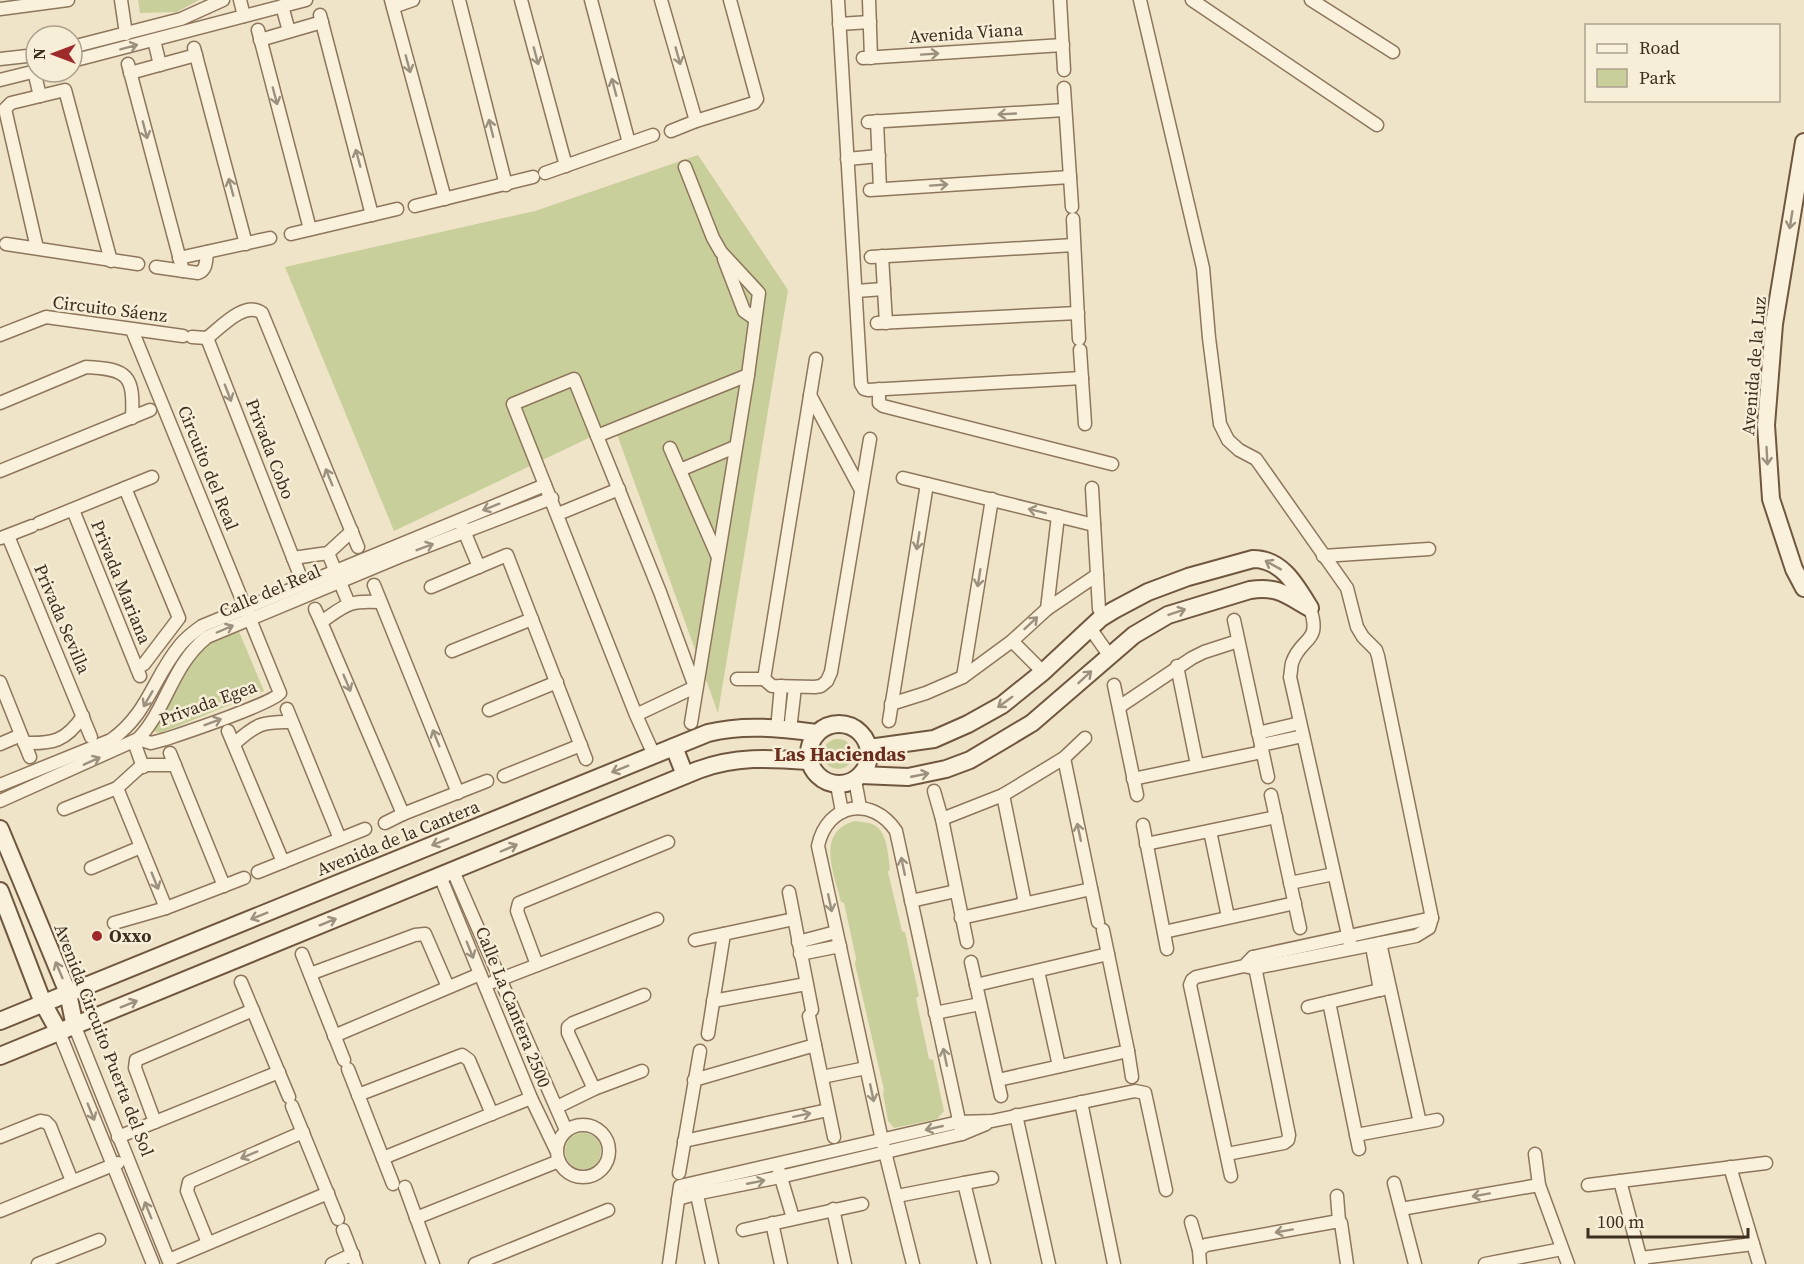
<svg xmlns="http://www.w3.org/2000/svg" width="1804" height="1264" font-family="'Source Serif 4',serif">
<rect width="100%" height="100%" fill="#f0e4c8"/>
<!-- green -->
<g fill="#c9cf9b">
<path d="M138,0H199L177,12L140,13Z"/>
<path d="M698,155L788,290L718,713L614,426L394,531L285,267L535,211Z"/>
<path d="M238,629L264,691L161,733L155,732L154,728L188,664L208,643Z"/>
<circle cx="838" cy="754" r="15"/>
<path d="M855,821C861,822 869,822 874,825C888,832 888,856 890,869L888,872L902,931L905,932L919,996L916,998L929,1059L933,1060L944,1111L937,1119L894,1128L888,1121L883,1093L884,1090L855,964L856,958L844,903L841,902C834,873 815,832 855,821Z"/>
<circle cx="583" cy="1151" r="18"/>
</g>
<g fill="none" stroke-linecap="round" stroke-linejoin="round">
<defs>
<g id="street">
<path d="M121,0L126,34"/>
<path d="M240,0L244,16"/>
<path d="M391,0L445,199"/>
<path d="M459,0L506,185"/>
<path d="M521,0L566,166"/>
<path d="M591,0L629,143"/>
<path d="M661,0L696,121L754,103L757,99L730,0"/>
<path d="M838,0L861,384L864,389L868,390L1082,378"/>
<path d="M869,0L871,58"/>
<path d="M1060,0L1064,70"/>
<path d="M1140,0L1203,268L1209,338L1220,424L1228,440L1239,450L1256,459L1347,588L1357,627L1363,637L1376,650L1378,656L1432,918L1429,928L1416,936L1255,968L1244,966L1196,977L1192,980L1190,985L1231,1176"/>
<path d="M1192,0L1377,125"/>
<path d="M1311,0L1393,52"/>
<path d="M282,6L289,31"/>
<path d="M393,7L413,0"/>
<path d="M0,9L68,0"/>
<path d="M320,15L372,215"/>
<path d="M839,24L870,22"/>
<path d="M258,30L310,229"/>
<path d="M154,40L160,65"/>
<path d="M260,40L322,22"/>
<path d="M72,47L181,19L223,0"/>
<path d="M194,48L246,244"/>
<path d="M863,58L1063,45"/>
<path d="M0,59L36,55"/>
<path d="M72,61L306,0"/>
<path d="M128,64L183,271"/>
<path d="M34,71L40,96"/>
<path d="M130,73L196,55"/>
<path d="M0,80L36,71"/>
<path d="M1064,88L1072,207"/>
<path d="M877,121L880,189"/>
<path d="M868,122L1065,110"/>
<path d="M671,131L696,121"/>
<path d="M847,159L879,156"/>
<path d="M685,167L713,238L721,252L759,293L748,375L691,723"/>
<path d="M545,173L653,135"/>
<path d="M870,190L1070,177"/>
<path d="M415,206L533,177"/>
<path d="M1073,219L1079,339"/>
<path d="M291,234L397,209"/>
<path d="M6,244L138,264"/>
<path d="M37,248L5,109L11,103L65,90L111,261"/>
<path d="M882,256L886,323"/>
<path d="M871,257L1074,245"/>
<path d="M179,258L270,238"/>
<path d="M724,259L744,311L754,318"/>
<path d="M156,267L198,273C207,270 206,260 207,252"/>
<path d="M856,291L884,289"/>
<path d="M877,323L1078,313"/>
<path d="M132,330L280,693C274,703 184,733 166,739L151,743L138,739"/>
<path d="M0,335L46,317L183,336"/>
<path d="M192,337L207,338C220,328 245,300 262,313L358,547"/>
<path d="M207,338L299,573"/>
<path d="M1080,350L1085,424"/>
<path d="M879,389V403L883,406L1112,464"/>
<path d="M810,395L861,490"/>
<path d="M0,403L86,367C129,369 134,376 132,418"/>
<path d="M597,436L748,375"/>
<path d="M670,448L717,555"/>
<path d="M680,470L735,447"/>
<path d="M0,471L150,410"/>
<path d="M903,478L1094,525"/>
<path d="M125,488L179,618L144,664L137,668"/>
<path d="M1092,488L1099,609"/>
<path d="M73,510L140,676"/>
<path d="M558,514L619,489"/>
<path d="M39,523L152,477"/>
<path d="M462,526L479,567"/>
<path d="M8,536L91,737"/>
<path d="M1,538L32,526"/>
<path d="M328,553L349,604"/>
<path d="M1323,556L1429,549"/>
<path d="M293,558L328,553L352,531"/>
<path d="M374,585L458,793"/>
<path d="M431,587L507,555L586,759"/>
<path d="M380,602C348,600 346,605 321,622L403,814"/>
<path d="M1310,608C1322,644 1301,636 1292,663C1291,667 1291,673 1290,677L1351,948"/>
<path d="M315,609L321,622"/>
<path d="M1047,609L1058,516"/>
<path d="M1234,620L1268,777"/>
<path d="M1090,628L1109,655"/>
<path d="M1012,641L1043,672"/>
<path d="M452,651L532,619"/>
<path d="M1177,666L1197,765"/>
<path d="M963,677L992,499"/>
<path d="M737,679H764L772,686L815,687L821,686L827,681L831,672L870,439"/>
<path d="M764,679L816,359"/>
<path d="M0,682L30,757"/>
<path d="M1114,685L1137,795"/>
<path d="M891,704L926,693L963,677L1012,641L1047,609L1097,575"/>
<path d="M1119,707L1192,658L1204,652L1238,641"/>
<path d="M287,709L340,839"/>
<path d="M489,710L557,682"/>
<path d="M636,715L695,687L660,592L574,379L513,404L636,715L654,755"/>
<path d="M889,721L927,484"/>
<path d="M777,729L781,686"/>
<path d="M790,730L795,687"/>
<path d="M228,731L283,862"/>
<path d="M1258,733L1300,723"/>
<path d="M134,742L143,767"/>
<path d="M24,743C53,744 66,741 83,716"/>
<path d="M0,744L21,735"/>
<path d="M234,744C256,724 263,721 292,722"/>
<path d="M1261,745L1303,736"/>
<path d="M170,753L224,886"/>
<path d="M1064,758L1098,922"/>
<path d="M504,776L581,745"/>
<path d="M1133,779L1262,752"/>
<path d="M855,780L860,807"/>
<path d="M0,785L111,740C149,713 153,677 181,644C187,637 195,631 202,626L545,485"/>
<path d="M837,785L842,812"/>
<path d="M117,788L166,908"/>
<path d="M934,791L942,819L967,942"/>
<path d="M1003,795L1025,903"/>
<path d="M1271,795L1300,928"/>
<path d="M0,801L138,739C167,709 171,666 207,637L399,557L552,498"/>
<path d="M64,809L117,788L139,768L147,765H175"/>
<path d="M942,819L1003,795L1064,758L1085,738"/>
<path d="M385,823L403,814L487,781"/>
<path d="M1143,825L1167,949"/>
<path d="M1210,831L1228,917"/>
<path d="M1146,844L1276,817"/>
<path d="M91,868L141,847"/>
<path d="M453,871L566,1130"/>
<path d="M258,872L365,829"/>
<path d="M440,876L531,1098L556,1150"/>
<path d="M1290,883L1334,874"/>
<path d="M789,892L812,1010"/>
<path d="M911,901L956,891"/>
<path d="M961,918L1091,889"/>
<path d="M114,923L166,908L244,878"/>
<path d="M1164,932L1295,903"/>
<path d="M695,940L794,919"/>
<path d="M798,942L836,932"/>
<path d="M1380,943L1420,1123"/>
<path d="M1373,952L1380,990"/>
<path d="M302,954L344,1060"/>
<path d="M800,954L840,946"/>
<path d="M971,962L1001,1096"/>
<path d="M1247,963L1253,957L1432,918"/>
<path d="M537,965L517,911L519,903L668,842"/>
<path d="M1038,971L1059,1066"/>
<path d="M310,974L415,935L425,934L448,987"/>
<path d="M241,982L289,1097"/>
<path d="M493,982L657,919"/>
<path d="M976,985L1108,954"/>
<path d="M713,1001L806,984"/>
<path d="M1329,1002L1359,1149"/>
<path d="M1308,1007L1388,988"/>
<path d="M935,1013L980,1004"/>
<path d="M809,1016L834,1137"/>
<path d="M75,1027L170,1264"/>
<path d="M59,1032L153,1264"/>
<path d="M708,1034L724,934"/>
<path d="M334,1036L480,974"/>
<path d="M1128,1051L1132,1077"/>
<path d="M348,1069L393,1184"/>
<path d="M822,1077L866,1068"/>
<path d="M694,1080L815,1045"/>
<path d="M998,1080L1128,1051L1103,930"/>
<path d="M594,1089L568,1033V1027L573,1023L644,995"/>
<path d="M358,1095L462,1055L469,1060L492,1114"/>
<path d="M1081,1102L1114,1264"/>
<path d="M292,1106L338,1219"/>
<path d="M557,1107L594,1089L642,1071"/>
<path d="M1016,1115L1049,1264"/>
<path d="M155,1122L135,1068L136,1060L253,1010"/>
<circle cx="583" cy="1151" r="26"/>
<path d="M1356,1135L1437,1120"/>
<path d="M0,1137L40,1121L46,1122L50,1126L72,1181"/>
<path d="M118,1137L279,1072"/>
<path d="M684,1141L828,1110"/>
<path d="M1227,1154L1284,1143L1288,1140L1289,1135L1253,957"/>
<path d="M1535,1154L1539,1185L1568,1264"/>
<path d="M383,1158L531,1098"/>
<path d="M1730,1167L1759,1264"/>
<path d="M779,1171L793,1218"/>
<path d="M679,1173L700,1051"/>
<path d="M1620,1181L1642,1264"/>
<path d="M964,1183L992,1178"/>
<path d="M1394,1183L1415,1264"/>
<path d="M1588,1185L1766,1163"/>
<path d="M695,1186L712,1264"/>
<path d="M405,1187L433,1264"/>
<path d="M897,1196L964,1183L984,1264"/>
<path d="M1337,1196L1339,1221"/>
<path d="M678,1199L695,1194L780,1177L962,1134L986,1124"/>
<path d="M833,1209L845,1264"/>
<path d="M1401,1209L1539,1185"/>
<path d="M0,1211L118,1163"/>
<path d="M416,1218L559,1161"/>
<path d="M1191,1222L1199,1250"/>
<path d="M772,1223L781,1264"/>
<path d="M343,1230L356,1264"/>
<path d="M743,1230L862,1204"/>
<path d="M208,1243L187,1191L189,1182L303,1132"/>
<path d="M1641,1258L1753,1244"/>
<path d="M169,1260L328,1193"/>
<path d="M38,1264L99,1240"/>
<path d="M332,1264L353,1254"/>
<path d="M475,1264L608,1210"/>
<path d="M669,1264L680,1186L959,1122L992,1121L1135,1091L1145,1093L1166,1190"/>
<path d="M913,1264L882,1140L818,846C827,803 872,795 896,831L962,1134"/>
<path d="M1200,1264L1199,1250L1206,1245L1339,1221L1341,1223L1347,1264"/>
<path d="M1485,1264L1562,1249"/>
</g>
<g id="secondary">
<path d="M1804,142L1774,324L1766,425L1771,499L1794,569L1804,588"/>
<circle cx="839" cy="754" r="30"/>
<path d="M674,747L685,775"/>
<path d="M869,748L934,739L968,724L1002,705L1043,672L1101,618L1114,610L1148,592L1188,577L1253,559C1282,559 1296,585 1310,608"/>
<path d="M861,775L908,777L946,769L970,760L1032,723L1134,635L1168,615L1250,590C1277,586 1285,594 1308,607"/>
<path d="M0,829L68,993L75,1027"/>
<path d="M0,891L43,1003L59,1032"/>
<path d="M0,1021L708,733C744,724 780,728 817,733"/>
<path d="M0,1056L698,770C735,756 770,758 809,761"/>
</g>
</defs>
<!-- street casing -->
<use href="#street" stroke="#8d765c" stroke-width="15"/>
<!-- secondary casing -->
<use href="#secondary" stroke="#6f573f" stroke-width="20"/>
<!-- street -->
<use href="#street" stroke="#faf1dc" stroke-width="12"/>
<!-- secondary -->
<use href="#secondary" stroke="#faf1dc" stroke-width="16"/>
</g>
<!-- one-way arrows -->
<defs><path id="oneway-shaft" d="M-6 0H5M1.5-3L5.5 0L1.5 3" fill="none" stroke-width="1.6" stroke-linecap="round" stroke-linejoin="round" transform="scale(1.5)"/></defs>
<g stroke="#9c907e">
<use href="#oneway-shaft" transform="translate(129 47) rotate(-15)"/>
<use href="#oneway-shaft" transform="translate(930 54) rotate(-4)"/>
<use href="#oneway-shaft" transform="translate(536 56) rotate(75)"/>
<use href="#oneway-shaft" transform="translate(678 56) rotate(74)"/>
<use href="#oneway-shaft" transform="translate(408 64) rotate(75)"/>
<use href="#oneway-shaft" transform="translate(614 87) rotate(-105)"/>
<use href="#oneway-shaft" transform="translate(275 96) rotate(75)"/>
<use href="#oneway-shaft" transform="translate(1007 114) rotate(177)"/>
<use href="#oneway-shaft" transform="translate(491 128) rotate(-104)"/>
<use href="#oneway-shaft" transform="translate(145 130) rotate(75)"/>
<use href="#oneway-shaft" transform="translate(358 158) rotate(-105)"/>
<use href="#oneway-shaft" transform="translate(939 185) rotate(-4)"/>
<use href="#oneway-shaft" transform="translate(231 187) rotate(-105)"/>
<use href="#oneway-shaft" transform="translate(1791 220) rotate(99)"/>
<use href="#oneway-shaft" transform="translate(228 393) rotate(69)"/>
<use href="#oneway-shaft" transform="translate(1767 456) rotate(87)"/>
<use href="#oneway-shaft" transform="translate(329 477) rotate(-112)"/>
<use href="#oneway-shaft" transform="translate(491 507) rotate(158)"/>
<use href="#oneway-shaft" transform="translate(1037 511) rotate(-166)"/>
<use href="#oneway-shaft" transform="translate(918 541) rotate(99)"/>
<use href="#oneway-shaft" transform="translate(425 547) rotate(-21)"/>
<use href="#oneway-shaft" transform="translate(1273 565) rotate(-151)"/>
<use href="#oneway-shaft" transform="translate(979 578) rotate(99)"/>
<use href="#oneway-shaft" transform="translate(1177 612) rotate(-19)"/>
<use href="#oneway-shaft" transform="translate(1031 623) rotate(-43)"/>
<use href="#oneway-shaft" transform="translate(225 629) rotate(-23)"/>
<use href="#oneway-shaft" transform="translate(1085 677) rotate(-43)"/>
<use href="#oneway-shaft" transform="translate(347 683) rotate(67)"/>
<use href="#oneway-shaft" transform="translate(148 699) rotate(120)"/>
<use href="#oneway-shaft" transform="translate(1005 702) rotate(144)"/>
<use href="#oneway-shaft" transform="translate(213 722) rotate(-21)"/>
<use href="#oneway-shaft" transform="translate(436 738) rotate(-112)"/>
<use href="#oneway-shaft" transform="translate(92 761) rotate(-24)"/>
<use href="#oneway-shaft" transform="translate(620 769) rotate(158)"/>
<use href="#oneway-shaft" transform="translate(920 775) rotate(-11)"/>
<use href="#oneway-shaft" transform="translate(1079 832) rotate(-102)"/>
<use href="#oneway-shaft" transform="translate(440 842) rotate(158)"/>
<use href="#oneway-shaft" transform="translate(509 848) rotate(-23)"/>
<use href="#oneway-shaft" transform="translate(903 866) rotate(-102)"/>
<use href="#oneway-shaft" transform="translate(155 881) rotate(68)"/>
<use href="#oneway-shaft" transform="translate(830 903) rotate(78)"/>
<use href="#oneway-shaft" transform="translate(259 916) rotate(158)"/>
<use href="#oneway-shaft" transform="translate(328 922) rotate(-22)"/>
<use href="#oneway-shaft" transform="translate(470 950) rotate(68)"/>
<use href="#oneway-shaft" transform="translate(59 970) rotate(-113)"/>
<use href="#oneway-shaft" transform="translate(129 1004) rotate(-22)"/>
<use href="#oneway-shaft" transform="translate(945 1057) rotate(-102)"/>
<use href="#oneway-shaft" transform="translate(872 1093) rotate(78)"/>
<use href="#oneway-shaft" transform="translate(91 1112) rotate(68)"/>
<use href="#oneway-shaft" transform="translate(802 1115) rotate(-12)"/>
<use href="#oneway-shaft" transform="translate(934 1128) rotate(167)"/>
<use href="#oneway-shaft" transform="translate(249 1155) rotate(157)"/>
<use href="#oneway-shaft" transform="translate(756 1182) rotate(-11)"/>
<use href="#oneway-shaft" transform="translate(1481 1195) rotate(170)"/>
<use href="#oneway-shaft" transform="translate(148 1210) rotate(-112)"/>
<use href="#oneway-shaft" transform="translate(1284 1231) rotate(170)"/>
</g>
<!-- markers -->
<circle fill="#9e2a2b" stroke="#f7eed8" stroke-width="2" cx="97" cy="936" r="6"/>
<g text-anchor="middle" stroke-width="5" stroke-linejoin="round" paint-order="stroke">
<!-- street labels -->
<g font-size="18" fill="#3d2e20" stroke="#f7eed8">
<text transform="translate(966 33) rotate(-4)" y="6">Avenida Viana</text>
<text transform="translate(110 309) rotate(7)" y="6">Circuito Sáenz</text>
<text transform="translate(1754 366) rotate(-85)" y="6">Avenida de la Luz</text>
<text transform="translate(270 449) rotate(69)" y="6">Privada Cobo</text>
<text transform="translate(208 468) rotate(68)" y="6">Circuito del Real</text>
<text transform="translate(121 582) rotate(68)" y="6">Privada Mariana</text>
<text transform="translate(270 591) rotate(-23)" y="6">Calle del Real</text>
<text transform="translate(62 619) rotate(67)" y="6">Privada Sevilla</text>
<text transform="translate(208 703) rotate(-20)" y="6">Privada Egea</text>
<text transform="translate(398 838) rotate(-22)" y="6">Avenida de la Cantera</text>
<text transform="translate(513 1007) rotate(68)" y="6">Calle La Cantera 2500</text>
<text transform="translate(104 1040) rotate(69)" y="6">Avenida Circuito Puerta del Sol</text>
</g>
<!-- poi labels -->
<g font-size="18" font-weight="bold" fill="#3d2e20" stroke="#f7eed8" text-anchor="start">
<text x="109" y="942">Oxxo</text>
</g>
<!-- neighbourhood labels -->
<g font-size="20" font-weight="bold" fill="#6b2e1e" stroke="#f7eed8">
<text x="840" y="761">Las Haciendas</text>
</g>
</g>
<!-- legend -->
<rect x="1585" y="24" width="195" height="78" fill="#f7eed8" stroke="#ada18e" stroke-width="1.5"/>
<rect x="1597" y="44" width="30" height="9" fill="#faf1dc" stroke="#ada18e" stroke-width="1.5"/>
<text x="1639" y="54" font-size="18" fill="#3d2e20">Road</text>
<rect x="1597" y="69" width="30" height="18" fill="#c9cf9b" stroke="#ada18e" stroke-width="1.5"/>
<text x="1639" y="84" font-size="18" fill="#3d2e20">Park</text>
<!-- north arrow -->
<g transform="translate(54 54) rotate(270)"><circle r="28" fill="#f7eed8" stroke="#ada18e" stroke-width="1.5"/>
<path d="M0-4.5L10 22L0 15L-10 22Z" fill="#9e2a2b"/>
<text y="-9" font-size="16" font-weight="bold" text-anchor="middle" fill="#3d2e20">N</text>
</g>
<!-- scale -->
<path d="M1588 1228v9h160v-9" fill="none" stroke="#3d2e20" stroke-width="3"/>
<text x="1597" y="1228" font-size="18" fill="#3d2e20" stroke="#f7eed8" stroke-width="4.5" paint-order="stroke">100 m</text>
</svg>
